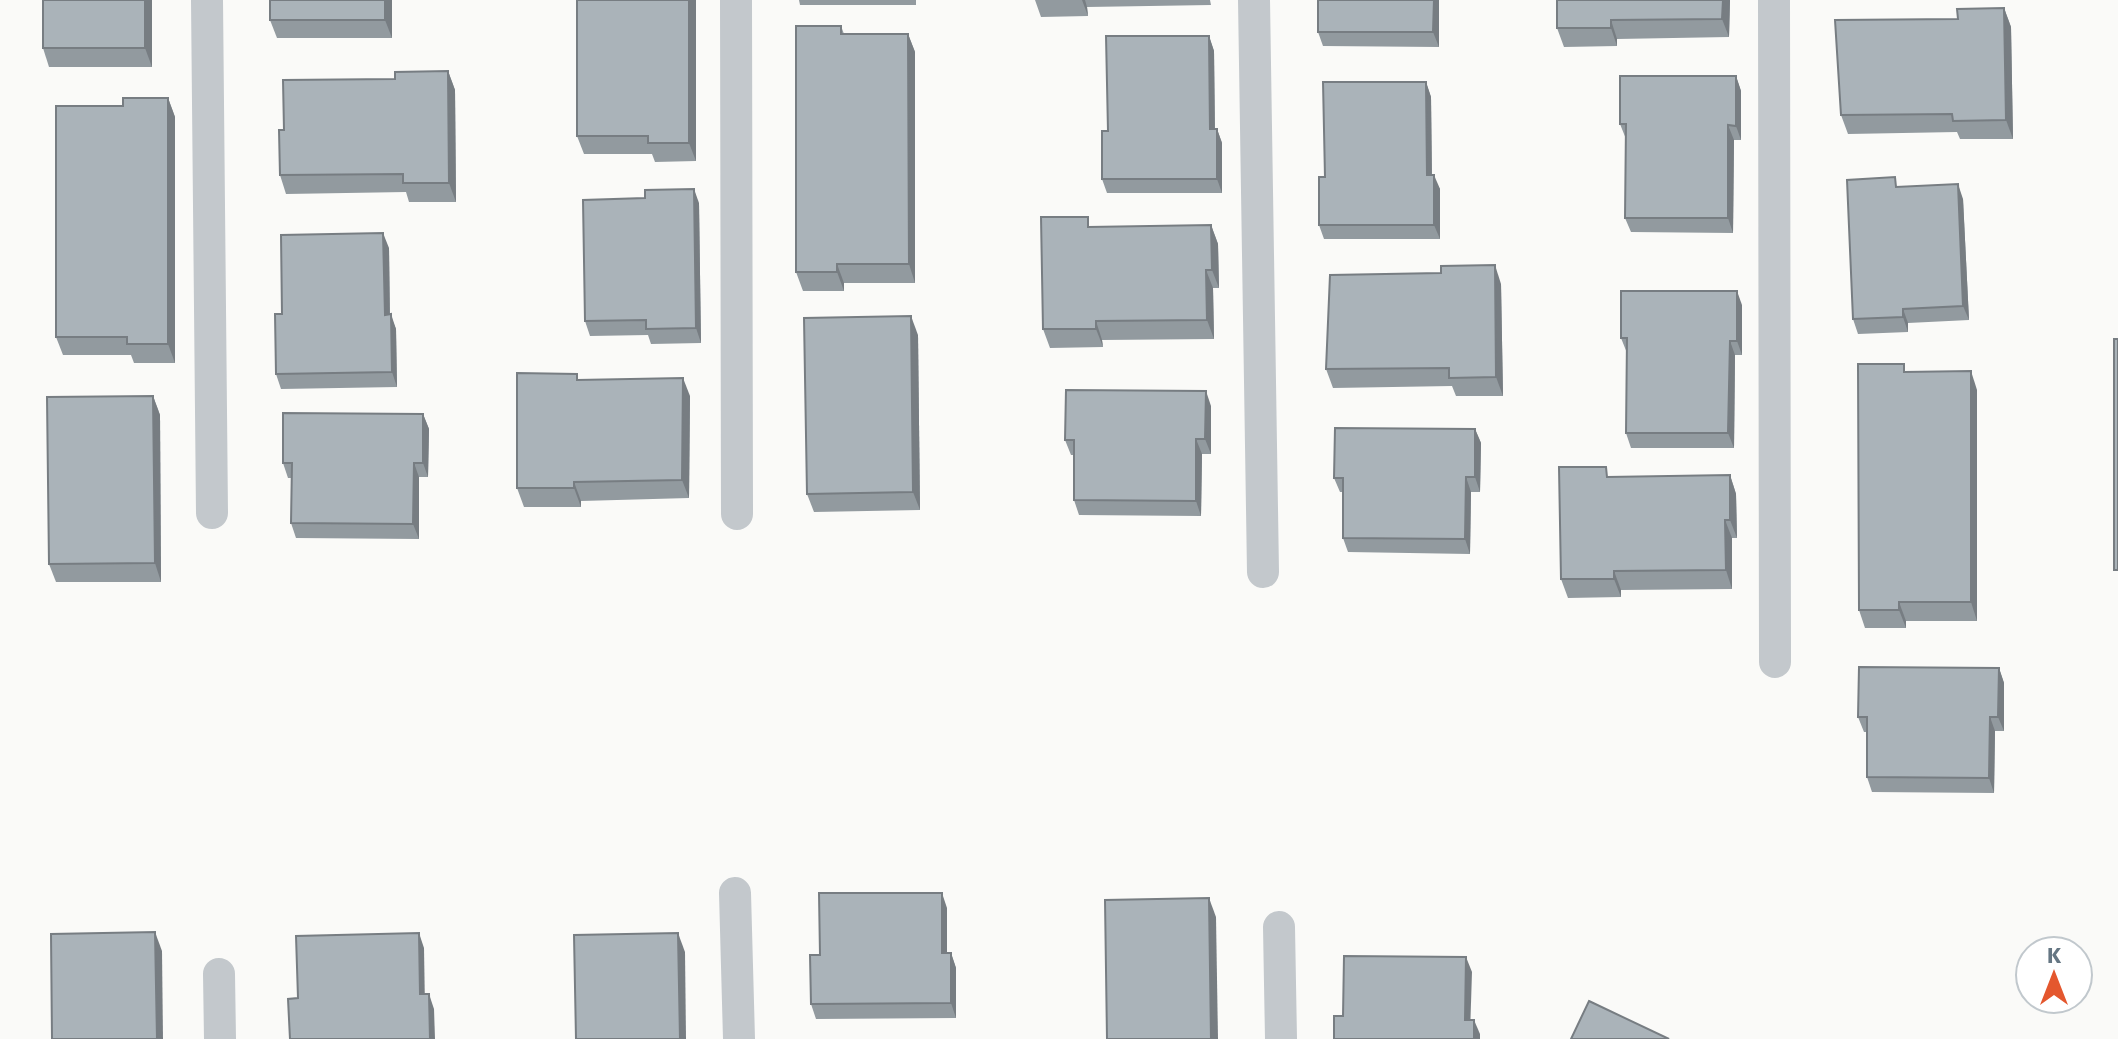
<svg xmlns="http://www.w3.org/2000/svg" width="2118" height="1039" font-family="'Fira Sans',sans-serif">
<rect width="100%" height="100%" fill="#fafaf8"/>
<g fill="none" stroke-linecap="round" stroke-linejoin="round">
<!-- minor -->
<g stroke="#c3c8cc" stroke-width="32">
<path d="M207,0L212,513"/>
<path d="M736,0L737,514"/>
<path d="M1254,0L1263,572"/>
<path d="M1774,0L1775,662"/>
<path d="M735,893L739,1039"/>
<path d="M1279,927L1281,1039"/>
<path d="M219,974L220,1039"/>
</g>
</g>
<!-- wall -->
<g fill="#929a9f">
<path d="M152,0V67H49L43,48Z"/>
<path d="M392,0V38H277L270,20Z"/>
<path d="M577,0H696V161L655,162L652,154H584L577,136Z"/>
<path d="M799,0H916V5H800Z"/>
<path d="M1035,0H1210L1211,5L1087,7L1088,16L1041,17Z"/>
<path d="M1439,0V47L1323,46L1318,32Z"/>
<path d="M1557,0H1730L1729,37L1617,39V46L1564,47L1557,28Z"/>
<path d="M2004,8L2011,27L2013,139H1960L1957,132L1848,134L1841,115Z"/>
<path d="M841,26L844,34H908L915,52V283H844V291H803L796,272Z"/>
<path d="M1209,36L1214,51L1215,129H1217L1222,143V193H1107L1102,179L1108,131Z"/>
<path d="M448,71L455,90L456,202H409L406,192L286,194L280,175L284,130L395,79Z"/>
<path d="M1736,76L1741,91V140H1734L1733,233L1631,232L1625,218L1626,139L1620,124Z"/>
<path d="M1426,82L1431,97L1432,175L1440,189V239H1324L1319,225L1325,177Z"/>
<path d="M168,98L175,117V363H134L131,355H63L56,337L123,106Z"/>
<path d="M1899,187L1963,199L1969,320L1908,323V332L1858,334L1853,319Z"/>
<path d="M699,203L701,343L651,344L648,335L590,336L585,321Z"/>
<path d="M1211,225L1218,244L1219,288H1213L1214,339L1102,340L1103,347L1050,348L1043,329L1092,227Z"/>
<path d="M389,248L390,315L396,329L397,387L281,389L276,374L282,314Z"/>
<path d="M1501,284L1503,396H1456L1452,386L1333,388L1326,369Z"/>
<path d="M1742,305V355H1735L1734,448H1631L1626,433L1627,353L1621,338Z"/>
<path d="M918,335L920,510L814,512L807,494Z"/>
<path d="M1906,372L1977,390V621H1906V628H1865L1859,610Z"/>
<path d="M580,380L690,396L689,498L581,501V507H524L517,488Z"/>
<path d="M153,396L160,415L161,582H56L49,564Z"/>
<path d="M1211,406V454H1202L1201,516L1079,515L1074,500V455H1071L1065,440Z"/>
<path d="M423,414L429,429L428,477H419V539L296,538L291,523V478H288L283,463Z"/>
<path d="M1475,429L1481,443L1480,492H1471L1470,554L1348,552L1343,538V492H1340L1334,478Z"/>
<path d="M1730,475L1736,494L1737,538H1732V589L1621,590V597L1568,598L1561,579L1610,477Z"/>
<path d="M1999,668L2004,683V731H1995L1994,793L1872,792L1867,777V732H1864L1858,717Z"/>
<path d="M947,908V953H951L956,968V1018L816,1019L811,1004L820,955Z"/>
</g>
<!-- shaded-wall -->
<g fill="#777d82">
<path d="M145,0H152V67L145,48Z"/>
<path d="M385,0H392V38L385,20Z"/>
<path d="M689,0H696V161L689,143Z"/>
<path d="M1082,0H1085L1087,7L1088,16Z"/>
<path d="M1434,0H1439V47L1433,32Z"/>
<path d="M1723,0H1730L1729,37L1722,19Z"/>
<path d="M2004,8L2011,27L2013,139L2006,120Z"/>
<path d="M1611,20L1617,39V46L1611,28Z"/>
<path d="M908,34L915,52V283L909,264Z"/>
<path d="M1209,36L1214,51L1215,143L1210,129Z"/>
<path d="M448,71L455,90L456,202L449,183Z"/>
<path d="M1736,76L1741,91V140L1736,126Z"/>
<path d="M1426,82L1431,97L1432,189L1427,175Z"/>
<path d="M168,98L175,117V363L168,344Z"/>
<path d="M1728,125L1734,140L1733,233L1728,218Z"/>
<path d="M1217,129L1222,143V193L1217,179Z"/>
<path d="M1434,175L1440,189V239L1434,225Z"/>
<path d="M1958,184L1963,199L1969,320L1963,306Z"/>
<path d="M694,189L699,203L701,343L696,328Z"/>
<path d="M1211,225L1218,244L1219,288L1212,270Z"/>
<path d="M383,233L389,248L390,330L385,315Z"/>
<path d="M837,264L844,283V291L837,272Z"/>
<path d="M1495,265L1501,284L1503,396L1496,377Z"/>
<path d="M1206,270L1213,288L1214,339L1207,320Z"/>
<path d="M1737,291L1742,305V355L1737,341Z"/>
<path d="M1903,309L1908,323V332L1903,317Z"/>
<path d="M391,314L396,329L397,387L392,372Z"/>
<path d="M911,316L918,335L920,510L913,492Z"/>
<path d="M1096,321L1102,340L1103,347L1096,329Z"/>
<path d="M1730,341L1735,355L1734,448L1728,433Z"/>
<path d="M1971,371L1977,390V621L1971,602Z"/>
<path d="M683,378L690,396L689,498L682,480Z"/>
<path d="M1206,391L1211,406V454L1205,439Z"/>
<path d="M153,396L160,415L161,582L155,563Z"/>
<path d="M423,414L429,429L428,477L423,463Z"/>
<path d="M1475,429L1481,443L1480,492L1475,477Z"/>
<path d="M1196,439L1202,454L1201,516L1196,501Z"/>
<path d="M414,463L419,477V539L413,524Z"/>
<path d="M1730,475L1736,494L1737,538L1730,520Z"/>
<path d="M1466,477L1471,492L1470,554L1465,539Z"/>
<path d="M574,482L581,501V507L574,488Z"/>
<path d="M1725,520L1732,538V589L1726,570Z"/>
<path d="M1614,571L1621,590V597L1614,579Z"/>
<path d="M1899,602L1906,621V628L1899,610Z"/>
<path d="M1999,668L2004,683V731L1998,717Z"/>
<path d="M1990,717L1995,731L1994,793L1989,778Z"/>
<path d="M942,893L947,908V968L942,953Z"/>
<path d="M1209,898L1216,917L1218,1039H1211Z"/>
<path d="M155,932L162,951L163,1039H157Z"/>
<path d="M419,933L424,948L425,1009L420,994Z"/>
<path d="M678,933L685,952L686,1039H680Z"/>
<path d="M951,953L956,968V1018L951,1003Z"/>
<path d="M1466,957L1472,972L1470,1034L1465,1020Z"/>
<path d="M429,994L434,1009L435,1039H430Z"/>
<path d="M1474,1020L1480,1034V1039H1474Z"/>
</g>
<!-- building -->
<g fill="#aab3b9" stroke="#777d82" stroke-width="2">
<rect x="43" y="0" width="102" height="48"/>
<rect x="270" y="0" width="115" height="20"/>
<path d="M577,0H689V143H648V136H577Z"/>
<path d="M1318,0H1434L1433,32H1318Z"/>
<path d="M1557,0H1723L1722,19L1611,20V28H1557Z"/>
<path d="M2004,8L2006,120L1953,121L1952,114L1841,115L1835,20L1958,19L1957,9Z"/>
<path d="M796,26H841V34H908L909,264H837V272H796Z"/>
<path d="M1106,36H1209L1210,129H1217V179H1102V131H1108Z"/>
<path d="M448,71L449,183H403V174L280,175L279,130H284L283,80L395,79V72Z"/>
<path d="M1620,76H1736V126L1728,125V218H1625L1626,124H1620Z"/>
<path d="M1323,82H1426L1427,175H1434V225H1319V177H1325Z"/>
<path d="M123,98H168V344H127V337H56V106H123Z"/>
<path d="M1895,177L1896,187L1958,184L1963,306L1903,309V317L1853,319L1847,180Z"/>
<path d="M694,189L696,328L646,329V320L585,321L583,200L645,198V190Z"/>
<path d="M1041,217H1088V227L1211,225L1212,270H1206L1207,320L1096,321V329H1043Z"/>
<path d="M383,233L385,315L391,314L392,372L276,374L275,314H282L281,235Z"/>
<path d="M1495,265L1496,377L1449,378V368L1326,369L1330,275L1441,273V266Z"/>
<path d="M1621,291H1737V341H1730L1728,433H1626L1627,338H1621Z"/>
<path d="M911,316L913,492L807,494L804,318Z"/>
<rect x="2114" y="339" width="4" height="231"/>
<path d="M1858,364H1904V372L1971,371V602H1899V610H1859Z"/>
<path d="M517,373L577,374V380L683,378L682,480L574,482V488H517Z"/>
<path d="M1066,390L1206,391L1205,439H1196V501L1074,500V440H1065Z"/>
<path d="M153,396L155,563L49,564L47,397Z"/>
<path d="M283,413L423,414V463H414L413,524L291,523L292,463H283Z"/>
<path d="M1335,428L1475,429V477H1466L1465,539L1343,538V478H1334Z"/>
<path d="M1559,467H1606L1607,477L1730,475V520H1725L1726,570L1614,571V579H1561Z"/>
<path d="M1859,667L1999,668L1998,717H1990L1989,778L1867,777V717H1858Z"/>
<path d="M819,893H942V953H951V1003L811,1004L810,955H820Z"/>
<path d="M1209,898L1211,1039H1107L1105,900Z"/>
<path d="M155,932L157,1039H52L51,934Z"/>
<path d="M419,933L420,994H429L430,1039H290L288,999L298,998L296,936Z"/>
<path d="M678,933L680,1039H576L574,935Z"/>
<path d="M1344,956L1466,957L1465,1020H1474V1039H1334V1016H1343Z"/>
<path d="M1589,1001L1669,1039H1571Z"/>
</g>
<!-- north arrow -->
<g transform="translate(2054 975)"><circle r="38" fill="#ffffff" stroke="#c1c8cd" stroke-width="2"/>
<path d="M0-6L14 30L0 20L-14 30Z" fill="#e4572e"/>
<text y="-12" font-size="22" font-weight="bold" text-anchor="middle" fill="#657683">K</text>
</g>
</svg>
